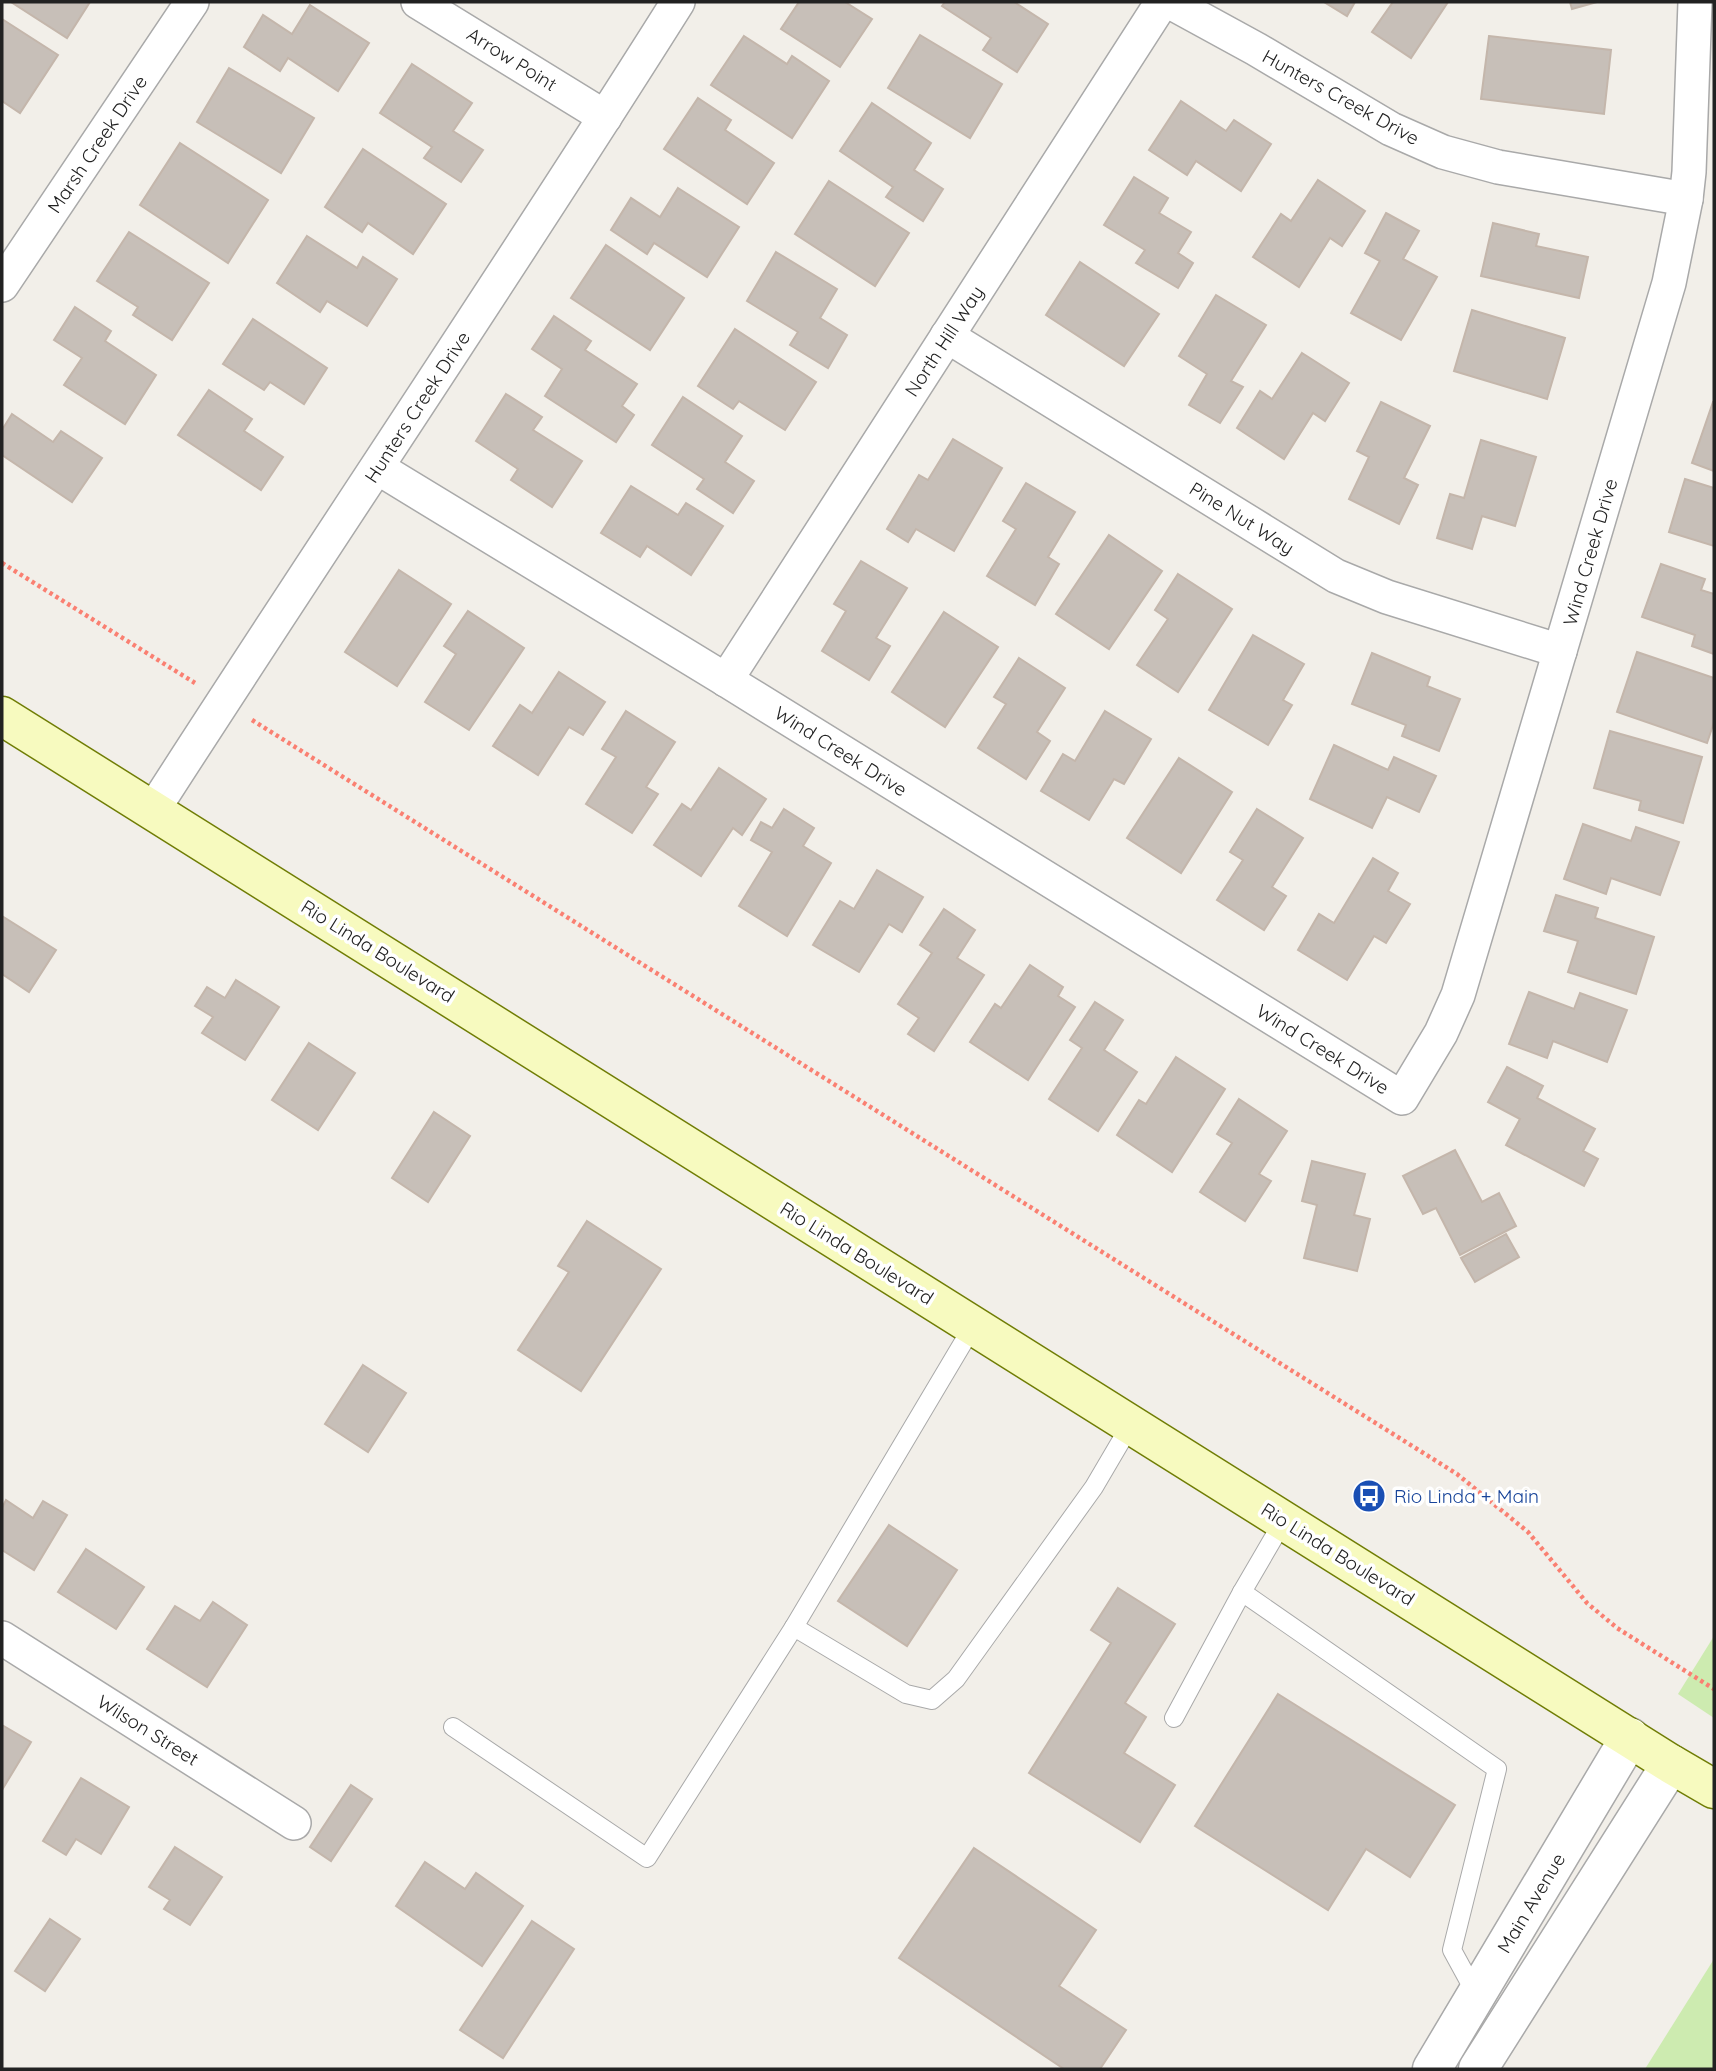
<svg xmlns="http://www.w3.org/2000/svg" width="1716" height="2071" font-family="Quicksand,sans-serif">
<rect width="100%" height="100%" fill="#f2efe9"/>
<!-- grass -->
<g fill="#cdebb0">
<path d="M1714,1636V1718L1678,1694Z"/>
<path d="M1714,1959V2069H1645Z"/>
</g>
<!-- building -->
<g fill="#c7bfb8" stroke="#c4b6ab" stroke-width="2">
<path d="M11,2H90L67,38Z"/>
<path d="M799,2H845L872,19L840,67L781,29Z"/>
<path d="M945,2H1014L1048,24L1017,72L983,50L991,38L942,6Z"/>
<path d="M1324,2H1355L1347,16Z"/>
<path d="M1393,2H1448L1411,58L1372,32Z"/>
<path d="M1570,2H1597L1572,9Z"/>
<path d="M310,5L369,43L338,91L288,58L280,71L244,47L263,15L292,34Z"/>
<path d="M2,19L58,55L20,113L2,101Z"/>
<path d="M920,35L1002,84L970,138L888,88Z"/>
<path d="M744,36L787,64L792,56L829,81L792,138L711,85Z"/>
<path d="M1489,36L1611,50L1604,114L1481,99Z"/>
<path d="M412,64L472,103L453,131L483,150L461,182L424,158L432,147L380,113Z"/>
<path d="M229,68L314,118L281,173L197,122Z"/>
<path d="M698,98L731,120L725,130L774,163L747,204L664,149Z"/>
<path d="M1181,101L1226,131L1234,120L1271,144L1241,191L1196,161L1187,175L1149,150Z"/>
<path d="M872,103L931,143L914,170L943,189L923,221L886,197L893,187L840,151Z"/>
<path d="M180,143L268,200L228,263L140,205Z"/>
<path d="M363,149L446,204L413,254L368,223L362,232L325,207Z"/>
<path d="M1134,177L1168,198L1159,213L1191,232L1178,253L1193,263L1178,288L1136,263L1145,250L1104,225Z"/>
<path d="M1318,180L1365,211L1342,246L1330,238L1299,287L1253,257L1281,214L1291,221Z"/>
<path d="M829,181L909,233L875,286L795,234Z"/>
<path d="M678,188L739,227L707,277L654,243L647,254L611,230L631,198L660,217Z"/>
<path d="M1386,213L1419,231L1403,259L1437,277L1401,340L1351,313L1380,261L1365,253Z"/>
<path d="M1493,223L1539,234L1536,246L1588,257L1579,298L1481,276Z"/>
<path d="M129,232L209,283L172,340L133,315L138,307L97,281Z"/>
<path d="M307,236L357,268L363,257L397,279L367,326L327,301L320,312L277,283Z"/>
<path d="M606,245L684,298L650,350L571,298Z"/>
<path d="M776,252L837,289L820,318L847,335L828,368L790,345L798,332L747,301Z"/>
<path d="M1080,262L1159,314L1124,366L1046,315Z"/>
<path d="M1216,295L1266,325L1231,381L1243,387L1220,423L1189,405L1207,374L1179,356Z"/>
<path d="M75,307L111,331L105,341L156,375L125,424L64,385L82,358L54,340Z"/>
<path d="M1472,310L1565,338L1547,399L1454,371Z"/>
<path d="M554,316L591,341L585,350L637,384L622,406L634,415L616,442L545,396L562,369L532,349Z"/>
<path d="M253,319L327,368L304,404L270,382L264,390L223,364Z"/>
<path d="M735,329L816,382L785,430L739,401L733,409L698,386Z"/>
<path d="M1302,353L1349,383L1325,421L1313,413L1284,459L1237,428L1260,391L1272,399Z"/>
<path d="M209,390L252,419L244,431L283,457L261,490L178,435Z"/>
<path d="M506,394L542,417L533,430L582,461L552,507L511,480L518,469L476,441Z"/>
<path d="M683,397L742,436L725,462L754,481L733,513L697,489L704,479L652,445Z"/>
<path d="M1381,402L1430,426L1404,478L1418,485L1399,524L1349,499L1369,457L1357,451Z"/>
<path d="M1713,402H1714V471L1692,463Z"/>
<path d="M12,414L53,442L61,431L102,458L72,502L2,455V430Z"/>
<path d="M953,439L1002,468L954,551L916,529L908,542L887,529L919,475L928,480Z"/>
<path d="M1481,440L1536,457L1515,526L1482,516L1472,549L1437,538L1450,494L1464,498Z"/>
<path d="M1685,479L1714,488V546L1669,532Z"/>
<path d="M1026,483L1075,512L1048,557L1059,564L1035,605L987,576L1016,529L1003,521Z"/>
<path d="M631,486L678,515L686,503L723,526L691,575L647,546L640,557L601,533Z"/>
<path d="M1109,535L1162,571L1109,649L1056,614Z"/>
<path d="M861,561L907,588L876,638L890,646L869,680L822,651L846,611L834,604Z"/>
<path d="M1661,564L1705,579L1701,590L1714,594V654L1692,646L1695,635L1642,617Z"/>
<path d="M399,570L451,604L397,686L345,652Z"/>
<path d="M1178,574L1232,609L1178,692L1137,665L1168,619L1155,610Z"/>
<path d="M468,611L524,648L469,730L425,702L456,654L444,646Z"/>
<path d="M944,612L998,647L945,727L892,692Z"/>
<path d="M1253,635L1304,664L1283,700L1292,705L1268,745L1209,710Z"/>
<path d="M1637,652L1714,678V722L1707,743L1617,712Z"/>
<path d="M1372,653L1430,677L1427,686L1460,699L1439,751L1402,736L1406,725L1352,704Z"/>
<path d="M1019,658L1065,688L1037,732L1050,741L1026,779L978,748L1006,704L994,697Z"/>
<path d="M559,672L605,702L583,735L569,727L538,775L493,746L520,705L532,713Z"/>
<path d="M626,711L675,742L646,787L658,794L632,833L586,804L616,757L602,749Z"/>
<path d="M1105,711L1151,739L1124,784L1114,779L1089,820L1041,791L1063,754L1075,761Z"/>
<path d="M1610,731L1702,757L1683,823L1639,810L1641,801L1594,788Z"/>
<path d="M1334,745L1388,770L1394,757L1436,776L1419,812L1387,797L1372,828L1310,799Z"/>
<path d="M1179,758L1232,792L1181,873L1127,838Z"/>
<path d="M719,768L766,799L742,835L733,828L701,876L654,845L682,804L691,810Z"/>
<path d="M784,809L814,828L803,846L831,863L787,936L739,906L772,852L751,840L761,822L772,828Z"/>
<path d="M1257,809L1303,838L1272,887L1286,896L1264,930L1217,900L1243,860L1230,852Z"/>
<path d="M1583,824L1631,841L1636,827L1679,842L1660,895L1611,878L1606,894L1564,879Z"/>
<path d="M1373,858L1398,873L1388,891L1410,904L1386,943L1374,936L1347,980L1298,950L1319,914L1334,923Z"/>
<path d="M877,870L923,897L902,932L889,924L859,972L813,945L840,901L854,909Z"/>
<path d="M1556,895L1598,908L1595,918L1654,937L1636,994L1568,972L1578,941L1544,931Z"/>
<path d="M944,909L975,930L957,958L984,975L934,1051L908,1034L919,1018L898,1004L932,953L920,945Z"/>
<path d="M2,916L56,950L29,992L2,974Z"/>
<path d="M1030,965L1063,987L1058,996L1075,1007L1028,1080L970,1042L995,1004L1001,1008Z"/>
<path d="M236,980L279,1007L245,1060L202,1033L213,1017L195,1006L207,987L225,998Z"/>
<path d="M1529,992L1574,1009L1580,993L1627,1010L1607,1062L1553,1041L1547,1058L1509,1044Z"/>
<path d="M1095,1002L1123,1020L1104,1050L1137,1072L1098,1131L1049,1099L1082,1048L1070,1040Z"/>
<path d="M309,1043L355,1073L318,1130L272,1100Z"/>
<path d="M1176,1057L1225,1089L1172,1172L1117,1135L1139,1100L1146,1104Z"/>
<path d="M1507,1067L1543,1086L1537,1098L1595,1129L1583,1151L1598,1159L1584,1186L1506,1145L1520,1119L1488,1102Z"/>
<path d="M1239,1099L1287,1131L1259,1174L1271,1181L1245,1221L1200,1192L1232,1143L1217,1134Z"/>
<path d="M434,1112L470,1136L428,1202L392,1178Z"/>
<path d="M1455,1150L1482,1202L1499,1193L1516,1226L1460,1255L1436,1208L1423,1214L1403,1176Z"/>
<path d="M1312,1161L1365,1174L1354,1215L1370,1219L1357,1271L1304,1258L1317,1205L1302,1201Z"/>
<path d="M587,1221L661,1269L581,1391L518,1350L569,1272L558,1266Z"/>
<path d="M1506,1234L1519,1257L1475,1282L1461,1258Z"/>
<path d="M363,1365L406,1393L368,1452L325,1424Z"/>
<path d="M6,1500L33,1518L43,1501L67,1515L34,1570L2,1550V1508Z"/>
<path d="M889,1525L957,1570L907,1646L838,1601Z"/>
<path d="M86,1549L144,1587L116,1629L58,1592Z"/>
<path d="M1118,1588L1175,1624L1125,1703L1146,1717L1124,1753L1175,1785L1140,1842L1029,1773L1111,1643L1091,1630Z"/>
<path d="M213,1602L247,1625L207,1687L147,1649L175,1606L200,1621Z"/>
<path d="M1278,1694L1455,1805L1410,1877L1366,1849L1328,1910L1195,1826Z"/>
<path d="M2,1725L31,1742L2,1790Z"/>
<path d="M81,1778L129,1807L101,1854L76,1839L66,1855L43,1841Z"/>
<path d="M351,1785L372,1799L331,1861L310,1847Z"/>
<path d="M175,1847L222,1877L190,1925L164,1909L170,1900L149,1887Z"/>
<path d="M974,1848L1096,1930L1059,1986L1126,2030L1100,2069H1064L899,1958Z"/>
<path d="M425,1862L465,1889L476,1873L523,1906L482,1966L396,1906Z"/>
<path d="M50,1919L80,1939L45,1991L15,1971Z"/>
<path d="M532,1921L574,1949L503,2058L460,2030Z"/>
</g>
<g fill="none" stroke-linecap="round" stroke-linejoin="round">
<defs>
<g id="service">
<path d="M1242,1592L1497,1769L1452,1950L1476,1994"/>
<path d="M794,1627L906,1694L932,1700L956,1679L1094,1487L1131,1424"/>
<path d="M1174,1718L1242,1592L1284,1520"/>
<path d="M453,1727L647,1858L794,1627L973,1326"/>
</g>
<g id="minor">
<path d="M418,2L605,117"/>
<path d="M1170,2L1256,49L1391,129L1443,152L1498,167L1686,199"/>
<path d="M2,285L192,2"/>
<path d="M947,336L1336,576L1387,597L1560,651"/>
<path d="M378,468L726,680L1402,1098L1441,1033L1458,995L1669,283L1686,199L1689,172L1695,2"/>
<path d="M726,680L1162,2"/>
<path d="M153,810C327,539 507,274 678,2"/>
<path d="M2,1638L294,1823"/>
</g>
<g id="tertiary">
<path d="M1432,2069L1630,1737"/>
<path d="M1478,2069L1671,1764"/>
</g>
<path id="secondary" d="M2,716L1671,1764L1714,1789"/>
</defs>
<!-- service casing -->
<use href="#service" stroke="#a9a9a9" stroke-width="20"/>
<!-- minor casing -->
<use href="#minor" stroke="#a9a9a9" stroke-width="36"/>
<!-- tertiary casing -->
<use href="#tertiary" stroke="#a9a9a9" stroke-width="41"/>
<!-- secondary casing -->
<use href="#secondary" stroke="#707d05" stroke-width="41"/>
<!-- path -->
<g stroke="#fa8072" stroke-width="4.5" stroke-dasharray="3.5 3.5" stroke-linecap="butt">
<path d="M2,563L195,683"/>
<path d="M252,720L1457,1474L1528,1532L1587,1603L1617,1628L1714,1689"/>
</g>
<!-- service -->
<use href="#service" stroke="#fff" stroke-width="18"/>
<!-- minor -->
<use href="#minor" stroke="#fff" stroke-width="33"/>
<!-- tertiary -->
<use href="#tertiary" stroke="#fff" stroke-width="38"/>
<!-- secondary -->
<use href="#secondary" stroke="#f7fabf" stroke-width="38"/>
</g>
<!-- icons -->
<defs>
<symbol id="bus-disc" viewBox="-11 -11 22 22"><circle r="9.5" fill="#1a4fb4" stroke="#fff"/><path d="M-5-6H5V4H4V6H2V4H-2V6H-4V4H-5ZM-3.5-4V0h7V-4ZM-3.5 1.2v1.5H-2V1.2ZM2 1.2v1.5H3.5V1.2Z" fill="#fff"/></symbol>
</defs>
<g fill-rule="evenodd">
<use href="#bus-disc" x="1350" y="1477" width="38" height="38"/>
</g>
<g text-anchor="middle" stroke-width="7" stroke-linejoin="round" paint-order="stroke">
<!-- street labels -->
<g font-size="19" fill="#222" stroke="#fff">
<text transform="translate(512 59) rotate(32)" y="7">Arrow Point</text>
<text transform="translate(1341 97) rotate(29)" y="7">Hunters Creek Drive</text>
<text transform="translate(97 144) rotate(-56)" y="7">Marsh Creek Drive</text>
<text transform="translate(944 341) rotate(-57)" y="7">North Hill Way</text>
<text transform="translate(417 407) rotate(-57)" y="7">Hunters Creek Drive</text>
<text transform="translate(1242 518) rotate(32)" y="7">Pine Nut Way</text>
<text transform="translate(1590 552) rotate(-74)" y="7">Wind Creek Drive</text>
<text transform="translate(841 751) rotate(32)" y="7">Wind Creek Drive</text>
<text transform="translate(378 951) rotate(32)" y="7">Rio Linda Boulevard</text>
<text transform="translate(1323 1049) rotate(32)" y="7">Wind Creek Drive</text>
<text transform="translate(857 1253) rotate(32)" y="7">Rio Linda Boulevard</text>
<text transform="translate(1338 1554) rotate(32)" y="7">Rio Linda Boulevard</text>
<text transform="translate(148 1730) rotate(32)" y="7">Wilson Street</text>
<text transform="translate(1531 1903) rotate(-59)" y="7">Main Avenue</text>
</g>
<!-- transit labels -->
<g font-size="19" fill="#164399" stroke="#fff" text-anchor="start">
<text x="1394" y="1503">Rio Linda + Main</text>
</g>
</g>
<!-- border -->
<rect width="1716" height="2071" fill="none" stroke="#222222" stroke-width="7"/>
</svg>
